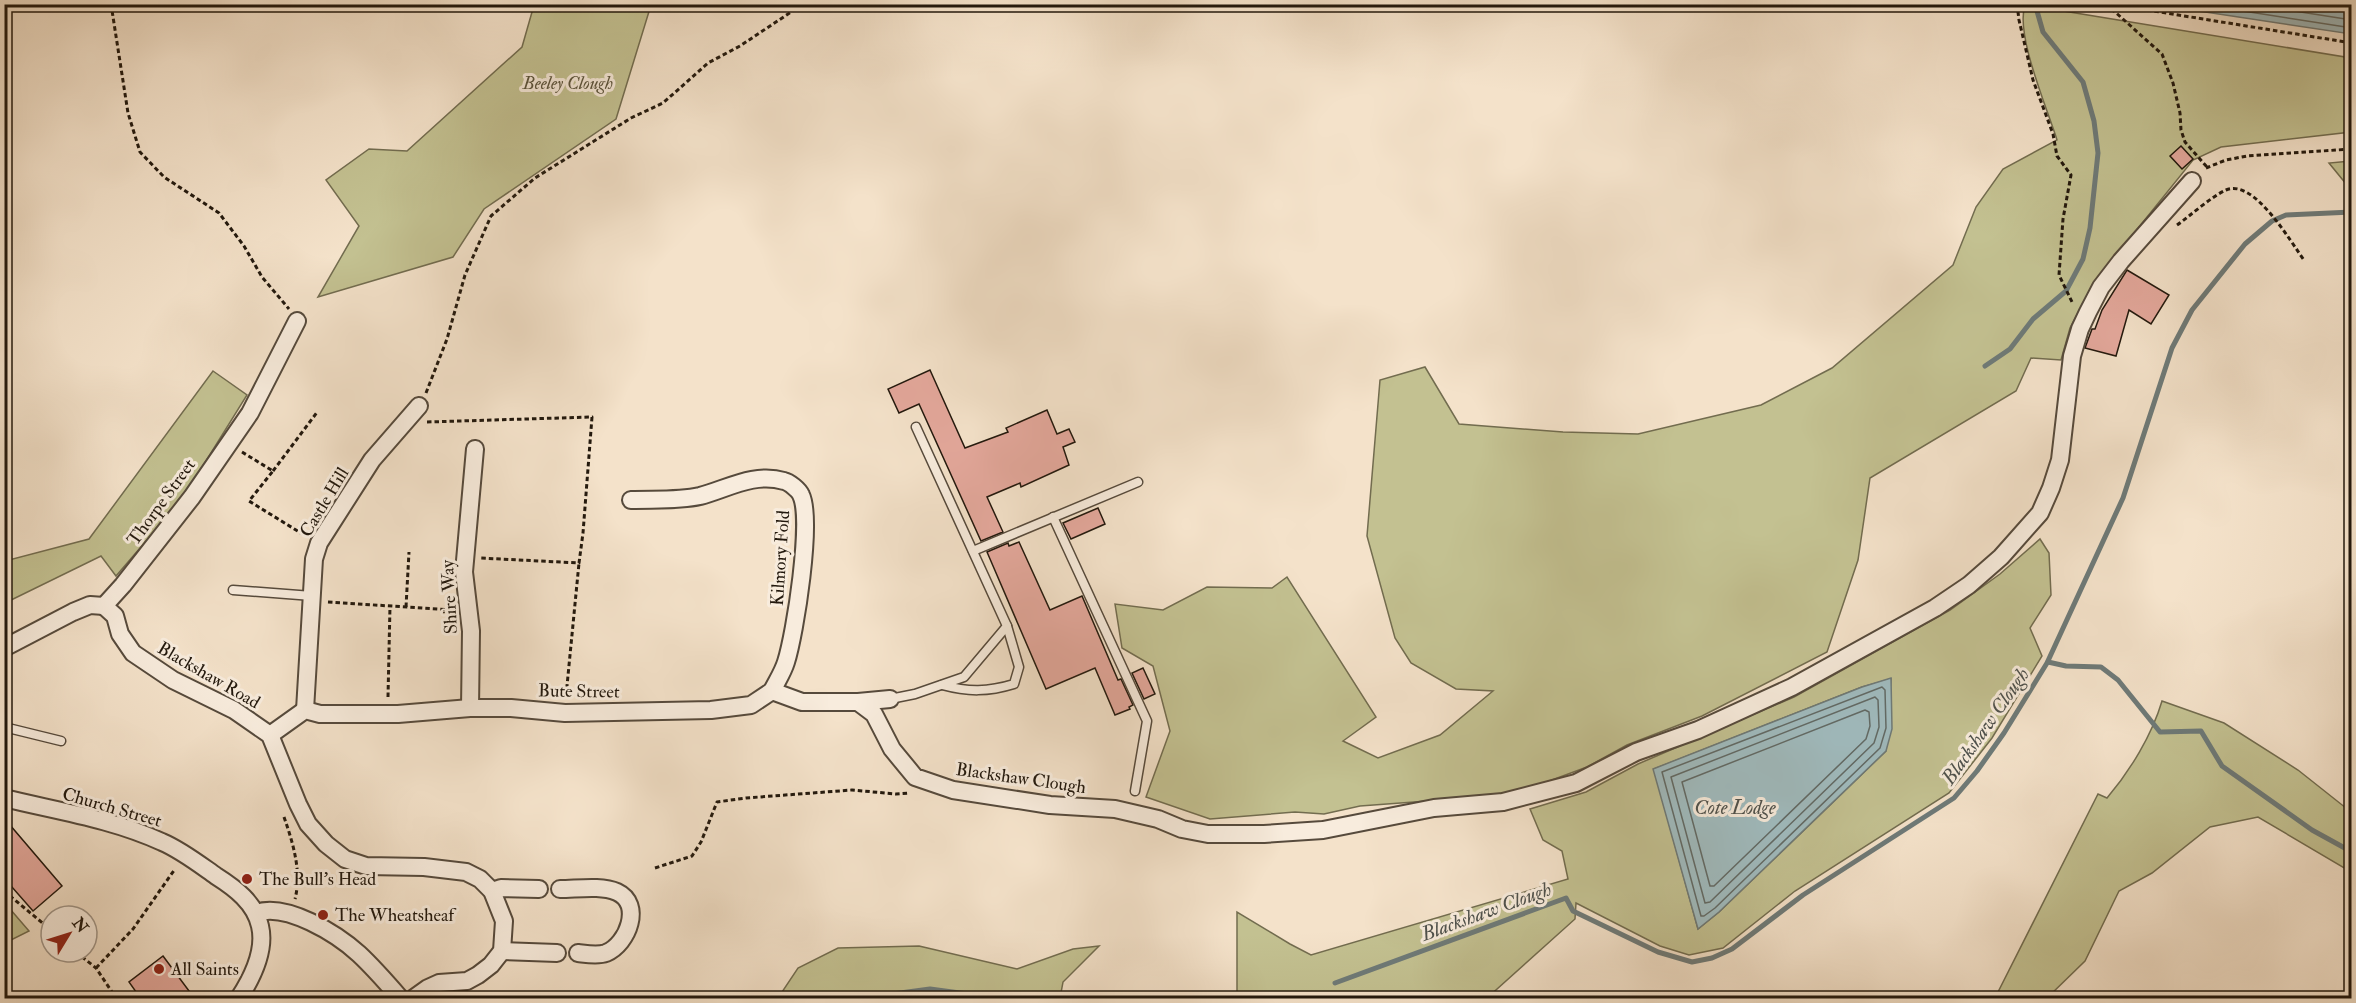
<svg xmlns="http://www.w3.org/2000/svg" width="2356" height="1003" font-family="'IM FELL Double Pica',serif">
<rect width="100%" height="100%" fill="#f4e2ca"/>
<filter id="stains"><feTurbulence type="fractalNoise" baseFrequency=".00333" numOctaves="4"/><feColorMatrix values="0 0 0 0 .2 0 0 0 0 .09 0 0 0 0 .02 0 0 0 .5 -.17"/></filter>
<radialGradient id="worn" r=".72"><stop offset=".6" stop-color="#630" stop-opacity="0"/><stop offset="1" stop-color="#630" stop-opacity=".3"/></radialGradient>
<!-- green -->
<g fill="#c3c191" stroke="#726c4f" stroke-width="1.5" fill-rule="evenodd">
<path d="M534,5H651L616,119L484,209L453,257L318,297L359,226L326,180L369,149L407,151L522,47Z"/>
<path d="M2025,5H2039L2045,8L2351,58V132L2221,147L2193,160L2093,284L2070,328L2061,360L2031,358L2016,391L1870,478L1858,560L1827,652L1702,716L1627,745L1587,767L1525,790L1468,798L1360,806L1324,814L1295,812L1210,819L1146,797L1170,731L1153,666L1122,648L1115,604L1163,610L1207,587L1272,588L1287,577L1376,717L1343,741L1378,758L1440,735L1493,691L1456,689L1411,663L1395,638L1367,536L1380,380L1425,367L1459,424L1563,432L1638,434L1761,405L1832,368L1953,265L1976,207L2003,169L2057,140C2047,108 2015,34 2025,5Z"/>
<path d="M2351,161H2352L2351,190L2329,163Z"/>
<path d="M213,371L247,395L183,498L116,576L101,556L5,603V561L89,539Z"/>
<path d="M2040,539L2049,553L2051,595L2030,628L2042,656L1992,738L1949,793L1795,891L1723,948L1689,955L1660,946L1576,903L1575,919L1487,998H1237V912L1290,944L1311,955L1568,879L1562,851L1543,840L1530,809L1586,792L1638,764L1794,697L1950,610L2000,574ZM1891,679L1886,751L1719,912L1698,929L1654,769L1862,687Z"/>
<path d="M2162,701L2224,723L2298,770L2351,812V872L2258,817L2210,827L2152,873L2119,891L2085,961L2047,998H1995L2098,794L2107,798C2130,771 2152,735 2162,701Z"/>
<path d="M4,902L29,931L5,943H4Z"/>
<path d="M919,946L1017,969L1073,949L1099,946L1063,982L1060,998H778L798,968L838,948Z"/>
</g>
<!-- water -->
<g fill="#a0bcc0" stroke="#6e7a78" stroke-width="1.5">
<path d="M2159,5H2351V34Z"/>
<path d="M1891,678L1892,729L1886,751L1719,912L1698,929L1653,769L1862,687Z"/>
</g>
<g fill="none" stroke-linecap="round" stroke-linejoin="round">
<!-- shore -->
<g stroke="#616a66" stroke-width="1.5">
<path d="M2198,4L2352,28"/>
<path d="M2248,4L2352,20"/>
<path d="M1882,687L1885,690L1886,728L1880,748L1715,908L1704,916H1701L1662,772Z"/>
<path d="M1875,697L1878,700L1879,727L1874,743L1710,902L1705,903L1671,777Z"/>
<path d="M1865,710L1869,712L1870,726L1866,739L1714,886H1710L1682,782Z"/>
</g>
<!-- stream -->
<g stroke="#6e7a78" stroke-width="5">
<path d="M1985,366L2010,349L2033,319L2066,291L2083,259L2090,228L2098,153L2094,121L2083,82L2043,32L2035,4"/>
<path d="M2048,662L2066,666L2101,667L2118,680L2160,732L2201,731L2222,766L2312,830L2352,852"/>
<path d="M1335,983L1566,898L1573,911L1658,952L1692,962L1712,958L1732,949L1803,895L1954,798L1977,771L2004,733L2047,663L2123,498L2172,348L2192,310L2245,244L2272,221L2286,215L2352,212"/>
<path d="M863,998L930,989L997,998"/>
</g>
</g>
<!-- building -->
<g fill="#e4a89c" stroke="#22180d" stroke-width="1.5">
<path d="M2181,146L2193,159L2182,169L2170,156Z"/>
<path d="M2127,270L2169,295L2151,324L2129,310L2116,356L2085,348L2092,329H2095L2102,310Z"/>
<path d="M930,370L965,448L1008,432L1006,428L1047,410L1057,434L1069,429L1075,442L1063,447L1069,465L1021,487L1020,483L987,497L1003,532L981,541L919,404L899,413L888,389Z"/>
<path d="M1098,508L1105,524L1071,539L1063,523Z"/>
<path d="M1019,542L1050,610L1082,596L1118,680L1121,679L1133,705L1129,707L1130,709L1115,715L1095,668L1046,689L987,552L1008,543L1009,546Z"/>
<path d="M1143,668L1155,694L1144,699L1132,673Z"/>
<path d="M4,818L62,886L33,911L4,878Z"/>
<path d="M163,956L195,999H141L129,982Z"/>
</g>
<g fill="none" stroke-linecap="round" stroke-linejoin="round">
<defs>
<g id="service">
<path d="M1053,517L1147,721L1135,791"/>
<path d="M973,551L1138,482"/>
<path d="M233,590L312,596"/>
<path d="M942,685C968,692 988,692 1014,684L1019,667L1007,626"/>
<path d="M890,699L915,694L964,677L1007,626L916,427"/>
<path d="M4,727L61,741"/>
</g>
<g id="minor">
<path d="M631,500C653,499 678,501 700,496C727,489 754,472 784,481C789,482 799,490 801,495C813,520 795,634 786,662C783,672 777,681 772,691"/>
<path d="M104,606L115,616L120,634L133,653L173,680L234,710L270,735L298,804L308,824L326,844L345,859L366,866L424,867L466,872L480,879L492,891L504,921L502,951L491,965L478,975L467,981L439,983L428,988L414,998"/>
<path d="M104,606L123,585L192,497L250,413L297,321"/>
<path d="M4,648L73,612L90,605L104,606"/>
<path d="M858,702L874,714L892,749L915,777L953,790L1050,805L1115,809L1158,819L1182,829L1208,834H1264L1323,830L1434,808L1503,802L1576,783L1636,752L1698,730L1792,687L1935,608L1969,585L2001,557L2040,513L2051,488L2060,460L2072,356L2080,329L2088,312L2101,287L2121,261L2192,181"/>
<path d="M470,708L471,631L464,572L475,449"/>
<path d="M305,710L314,559L319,543L372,460L419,406"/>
<path d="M270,735L305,710L320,714H398L470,708H511L565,713L711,710L751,705L772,691L802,702H858L890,699"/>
<path d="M4,798C57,811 112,819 162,842C181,850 199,864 216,876C235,888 255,903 260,926C266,951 252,978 239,998"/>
<path d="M560,889C577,889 601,885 617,892C643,904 628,944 606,953C598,956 587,954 578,953"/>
<path d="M492,891L501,888L539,889"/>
<path d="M256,913C286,902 337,934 359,954C374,968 387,983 400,998"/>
<path d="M502,951L557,953"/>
</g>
</defs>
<!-- service casing -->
<use href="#service" stroke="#564a3c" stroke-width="11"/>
<!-- minor casing -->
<use href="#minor" stroke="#564a3c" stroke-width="20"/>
<!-- path -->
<g stroke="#22180d" stroke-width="3" stroke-dasharray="4.5 3" stroke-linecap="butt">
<path d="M111,4L128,113L140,152L164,177L219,213L244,246L262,277L289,309"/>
<path d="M2017,4L2019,20L2033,80L2053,134L2057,156L2071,175L2063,219L2059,275L2073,304"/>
<path d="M2097,4L2114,11L2162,54L2173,83L2180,113L2181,130L2185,142L2207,167"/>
<path d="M2110,4L2352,43"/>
<path d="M2206,168L2226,160L2247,156L2352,149"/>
<path d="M2177,225C2190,216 2212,196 2226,190C2254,178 2290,241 2304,260"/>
<path d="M426,393L447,339L465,275L491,216L535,178L631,118L663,103L708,63L740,46L803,4"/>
<path d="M427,422L592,417L583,533L579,563L480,558"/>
<path d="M242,452L273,471L249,501L304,535"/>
<path d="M273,471L318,411"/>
<path d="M328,602L453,610"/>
<path d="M406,607L409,552"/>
<path d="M566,696L579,563"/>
<path d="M388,697L390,606"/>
<path d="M284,817C293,843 302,872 295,899"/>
<path d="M655,868L692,856L701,842L717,802L746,798L852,790L896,794L909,793"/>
<path d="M4,891L51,930"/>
<path d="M76,952L96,968L116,998"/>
<path d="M96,968L133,929L175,869"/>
</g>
<!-- service -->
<use href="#service" stroke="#f8ecdd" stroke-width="8"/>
<!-- minor -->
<use href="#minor" stroke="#f8ecdd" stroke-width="16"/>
</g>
<!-- markers -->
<g fill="#8f2418" stroke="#f8ecdd" stroke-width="2">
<circle cx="247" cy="879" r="6"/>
<circle cx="323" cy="915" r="6"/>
<circle cx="159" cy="969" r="6"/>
</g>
<g text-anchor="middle" stroke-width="6" stroke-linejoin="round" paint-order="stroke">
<!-- park labels -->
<g font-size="18" font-style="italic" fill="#5a533b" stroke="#f8ecdd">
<text x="568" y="89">Beeley Clough</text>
</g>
<!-- street labels -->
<g font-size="18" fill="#22180d" stroke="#f8ecdd">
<text transform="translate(161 502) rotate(-54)" y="6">Thorpe Street</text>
<text transform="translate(324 502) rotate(-59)" y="6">Castle Hill</text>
<text transform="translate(780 558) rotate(-86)" y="6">Kilmory Fold</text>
<text transform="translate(449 597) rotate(-93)" y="6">Shire Way</text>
<text transform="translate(209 675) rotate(30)" y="6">Blackshaw Road</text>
<text transform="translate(579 691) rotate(1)" y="6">Bute Street</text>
<text transform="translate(1021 778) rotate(8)" y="6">Blackshaw Clough</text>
<text transform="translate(112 807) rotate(16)" y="6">Church Street</text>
</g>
<!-- poi labels -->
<g font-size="18" fill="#22180d" stroke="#f8ecdd" text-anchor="start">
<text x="259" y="885">The Bull's Head</text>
<text x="335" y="921">The Wheatsheaf</text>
<text x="171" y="975">All Saints</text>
</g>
<!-- water labels -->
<g font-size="20" font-style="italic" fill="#4e514c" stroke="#f8ecdd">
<text transform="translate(1985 726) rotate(-55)" y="7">Blackshaw Clough</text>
<text x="1735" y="814">Cote Lodge</text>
<text transform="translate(1486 911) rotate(-20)" y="7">Blackshaw Clough</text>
</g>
</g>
<!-- margin -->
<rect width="2356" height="1003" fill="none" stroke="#f4e2ca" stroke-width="24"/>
<rect x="6" y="6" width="2344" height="991" fill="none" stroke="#22180d" stroke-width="3"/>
<rect x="12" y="12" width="2332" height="979" fill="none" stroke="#22180d" stroke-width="1.5"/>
<!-- north arrow -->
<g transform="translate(69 934) rotate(52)"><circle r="28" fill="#f8ecdd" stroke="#a2978a" stroke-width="1.5"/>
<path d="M0-4.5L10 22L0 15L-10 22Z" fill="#8f2418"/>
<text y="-9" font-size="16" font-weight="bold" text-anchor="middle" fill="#22180d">N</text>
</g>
<rect width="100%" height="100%" filter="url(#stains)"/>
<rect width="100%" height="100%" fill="url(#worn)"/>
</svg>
